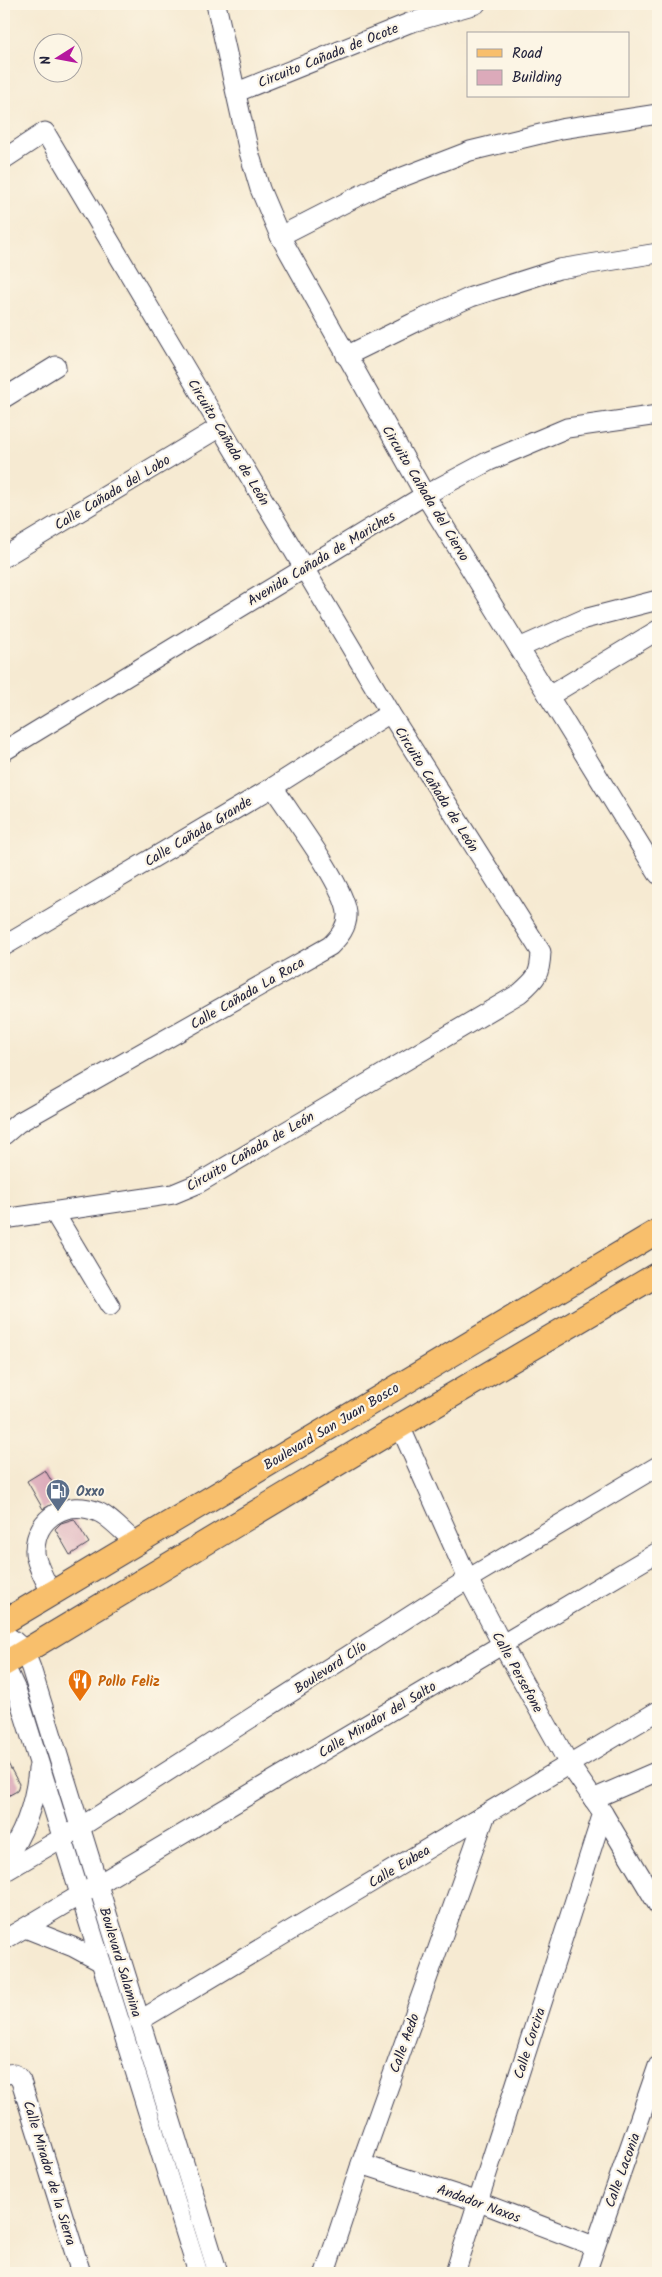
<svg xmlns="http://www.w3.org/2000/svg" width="662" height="2277" font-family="Kalam,sans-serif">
<rect width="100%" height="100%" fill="#fcf5e5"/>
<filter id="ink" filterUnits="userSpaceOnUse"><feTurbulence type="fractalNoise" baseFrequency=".02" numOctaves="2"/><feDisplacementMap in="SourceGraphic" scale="10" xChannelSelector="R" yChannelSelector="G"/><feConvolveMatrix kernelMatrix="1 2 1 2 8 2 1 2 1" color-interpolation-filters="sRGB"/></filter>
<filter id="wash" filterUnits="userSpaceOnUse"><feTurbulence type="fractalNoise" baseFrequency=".0096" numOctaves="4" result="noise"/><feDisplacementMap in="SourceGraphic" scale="20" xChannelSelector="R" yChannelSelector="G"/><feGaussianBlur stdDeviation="1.12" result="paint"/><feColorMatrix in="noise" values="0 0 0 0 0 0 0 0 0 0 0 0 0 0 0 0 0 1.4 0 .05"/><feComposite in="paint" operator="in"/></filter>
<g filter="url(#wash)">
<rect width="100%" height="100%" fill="#f6ead2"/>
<g id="blocks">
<!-- building -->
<g fill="#dcaaba">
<path d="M45,1470L62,1499L43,1509L27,1481Z"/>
<path d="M74,1519L89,1543L70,1555L55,1529L61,1523Z"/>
<path d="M4,1756L19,1784L17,1791L4,1798Z"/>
</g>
</g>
</g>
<g filter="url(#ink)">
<use href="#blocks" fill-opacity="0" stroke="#424052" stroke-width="1"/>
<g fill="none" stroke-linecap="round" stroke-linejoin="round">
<defs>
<g id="minor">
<path d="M216,4L249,152L260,189L280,236L425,495L658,874"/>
<path d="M237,92L409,23L476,4"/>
<path d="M4,159L45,132L390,713L541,952C540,975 537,978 520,993L197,1184L173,1194L4,1219"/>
<path d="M280,236L374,188L470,151L561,129L658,114"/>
<path d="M346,356L413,323L471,297L559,269L658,253"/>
<path d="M4,398L56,366"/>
<path d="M4,557L220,427"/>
<path d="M519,648L584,619L658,600"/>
<path d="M549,696L658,630"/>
<path d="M4,751L425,495L489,461L567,428L658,415"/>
<path d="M4,946L273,787L390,713"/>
<path d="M4,1135L18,1123L330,946C339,937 348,927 347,913C344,884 291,815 273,787"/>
<path d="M54,1212L110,1306"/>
<path d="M400,1426L468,1579L502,1644L569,1764L603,1813L658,1905"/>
<path d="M51,1593C47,1583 34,1561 35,1550C36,1517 67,1499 98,1512C109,1516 126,1535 136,1543"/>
<path d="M4,1635C20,1642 25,1652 31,1668L218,2273"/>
<path d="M4,1664L17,1692L198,2273"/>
<path d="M593,1799L658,1771"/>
<path d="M4,1861C25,1833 35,1803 38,1769"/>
<path d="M4,1872L79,1828L468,1579L658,1466"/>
<path d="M25,1928L73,1947L101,1962"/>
<path d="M4,1940L658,1552"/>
<path d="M139,2021L658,1711"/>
<path d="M4,2075C12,2072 16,2073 21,2081L81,2273"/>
<path d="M361,2164L479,2202L594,2246"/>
<path d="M325,2273L361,2164L486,1814"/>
<path d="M455,2273L603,1813"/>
<path d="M586,2273L658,2066"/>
</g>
<g id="major">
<path d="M4,1622L658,1231"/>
<path d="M4,1664L400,1426L658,1274"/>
</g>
</defs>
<!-- minor casing -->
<use href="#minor" stroke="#424052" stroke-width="21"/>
<!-- major casing -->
<use href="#major" stroke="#424052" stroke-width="26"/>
<!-- minor -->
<use href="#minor" stroke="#fff" stroke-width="19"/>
<!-- major -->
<use href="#major" stroke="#f8bf6c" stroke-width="24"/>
</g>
</g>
<!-- icons -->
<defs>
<symbol id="fuel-pin" viewBox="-11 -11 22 30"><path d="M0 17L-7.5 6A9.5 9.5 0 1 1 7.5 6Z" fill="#5c6f8a" stroke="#fcf5e5"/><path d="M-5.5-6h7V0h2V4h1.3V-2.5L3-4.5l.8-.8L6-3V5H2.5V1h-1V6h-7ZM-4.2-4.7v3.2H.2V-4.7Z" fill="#fff"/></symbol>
<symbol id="restaurant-pin" viewBox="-11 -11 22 30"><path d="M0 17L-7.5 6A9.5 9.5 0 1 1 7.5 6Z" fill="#e8710a" stroke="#fcf5e5"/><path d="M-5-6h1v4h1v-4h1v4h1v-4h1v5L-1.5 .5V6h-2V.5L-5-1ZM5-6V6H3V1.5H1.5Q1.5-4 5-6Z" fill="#fff"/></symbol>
</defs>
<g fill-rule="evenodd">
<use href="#fuel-pin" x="44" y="1477" width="28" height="38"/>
<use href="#restaurant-pin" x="66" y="1667" width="28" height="38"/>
</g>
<g text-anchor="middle" stroke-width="4.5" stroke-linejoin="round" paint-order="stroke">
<!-- street labels -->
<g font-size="14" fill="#22223b" stroke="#fcf5e5">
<text transform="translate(328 55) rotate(-22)" y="5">Circuito Cañada de Ocote</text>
<text transform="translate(229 442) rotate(59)" y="5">Circuito Cañada de León</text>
<text transform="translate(112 492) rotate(-31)" y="5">Calle Cañada del Lobo</text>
<text transform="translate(426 493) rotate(59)" y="5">Circuito Cañada del Ciervo</text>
<text transform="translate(321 558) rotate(-31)" y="5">Avenida Cañada de Mariches</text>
<text transform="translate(437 789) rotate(58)" y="5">Circuito Cañada de León</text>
<text transform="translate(198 831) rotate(-31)" y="5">Calle Cañada Grande</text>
<text transform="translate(247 993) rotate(-30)" y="5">Calle Cañada La Roca</text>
<text transform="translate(250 1151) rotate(-30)" y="5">Circuito Cañada de León</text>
<text transform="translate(331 1426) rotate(-31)" y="5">Boulevard San Juan Bosco</text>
<text transform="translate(330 1667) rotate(-33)" y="5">Boulevard Clío</text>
<text transform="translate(518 1672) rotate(61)" y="5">Calle Persefone</text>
<text transform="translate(377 1719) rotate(-31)" y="5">Calle Mirador del Salto</text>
<text transform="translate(399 1866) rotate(-31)" y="5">Calle Eubea</text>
<text transform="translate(121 1962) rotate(73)" y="5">Boulevard Salamina</text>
<text transform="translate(404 2043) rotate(-70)" y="5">Calle Aedo</text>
<text transform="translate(529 2043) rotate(-72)" y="5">Calle Corcira</text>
<text transform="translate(622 2170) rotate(-70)" y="5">Calle Laconia</text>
<text transform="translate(50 2173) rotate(73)" y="5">Calle Mirador de la Sierra</text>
<text transform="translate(479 2203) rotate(20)" y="5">Andador Naxos</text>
</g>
<!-- service labels -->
<g font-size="14" font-weight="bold" fill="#4e5e75" stroke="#fcf5e5" text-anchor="start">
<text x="76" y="1496">Oxxo</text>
</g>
<!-- food labels -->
<g font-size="14" font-weight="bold" fill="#c56008" stroke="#fcf5e5" text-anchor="start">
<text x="98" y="1686">Pollo Feliz</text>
</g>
</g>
<!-- margin -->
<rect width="662" height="2277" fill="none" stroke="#fcf5e5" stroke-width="20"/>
<!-- legend -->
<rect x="467" y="32" width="162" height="65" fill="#fcf5e5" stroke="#a5a1a1"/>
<rect x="477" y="49" width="25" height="8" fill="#f8bf6c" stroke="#a5a1a1"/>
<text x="512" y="58" font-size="15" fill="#22223b">Road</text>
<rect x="477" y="70" width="25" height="15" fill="#dcaaba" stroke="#a5a1a1"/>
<text x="512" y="82" font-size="15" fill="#22223b">Building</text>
<!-- north arrow -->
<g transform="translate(58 58) rotate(259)"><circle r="24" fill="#fcf5e5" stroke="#a5a1a1"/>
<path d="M0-4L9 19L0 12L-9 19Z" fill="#b5179e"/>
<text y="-8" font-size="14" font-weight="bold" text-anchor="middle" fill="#22223b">N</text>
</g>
</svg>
